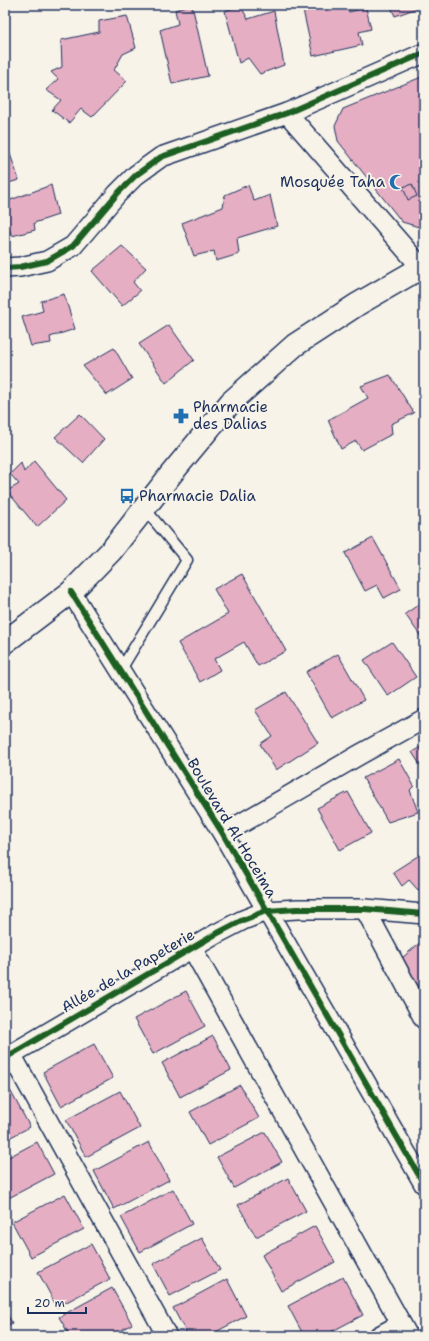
<svg xmlns="http://www.w3.org/2000/svg" width="429" height="1341" font-family="'Shantell Sans',sans-serif">
<rect width="100%" height="100%" fill="#f7f3e8"/>
<filter id="ink" filterUnits="userSpaceOnUse"><feTurbulence type="fractalNoise" baseFrequency=".025" numOctaves="2"/><feDisplacementMap in="SourceGraphic" scale="8" xChannelSelector="R" yChannelSelector="G"/><feConvolveMatrix kernelMatrix="1 2 1 2 8 2 1 2 1" color-interpolation-filters="sRGB"/></filter>
<g filter="url(#ink)">
<!-- building -->
<g fill="#e6aec2" stroke="#1b2f5e">
<path d="M189,5H192L208,76L172,84L160,30L178,24L175,10Z"/>
<path d="M240,5L248,19L274,11L284,65L260,74L248,58L239,63L225,11Z"/>
<path d="M302,5H347L349,12L366,8L371,29L359,32L362,45L313,56Z"/>
<path d="M349,5H363V7L350,10Z"/>
<path d="M390,5H419L420,7L395,16Z"/>
<path d="M127,16L136,48L123,54L114,70L127,81L92,117L81,109L69,123L52,110L61,100L46,90L58,79L51,72L62,67L61,40L99,32V21Z"/>
<path d="M424,76V226L419,227L402,222L338,141L335,126L343,109Z"/>
<path d="M8,148L19,180L5,184V149Z"/>
<path d="M412,184L417,196L408,200L403,187Z"/>
<path d="M51,185L58,215L34,223L35,230L12,236L9,229L5,230V202Z"/>
<path d="M248,185L254,201L270,195L277,226L237,238L239,254L216,261L214,251L194,256L182,223L223,207L225,195Z"/>
<path d="M122,246L146,268L133,282L140,291L122,306L92,271Z"/>
<path d="M64,294L75,329L50,337L51,343L31,346L22,317L43,311L41,301Z"/>
<path d="M169,325L194,360L166,383L139,344Z"/>
<path d="M114,348L132,379L107,395L83,366Z"/>
<path d="M390,375L414,413L391,424L392,434L362,450L356,441L341,449L328,420L368,398L361,386Z"/>
<path d="M80,414L104,439L83,463L55,437Z"/>
<path d="M34,461L66,500L37,527L7,491L19,484L10,474L21,463L24,472Z"/>
<path d="M373,538L401,589L384,598L377,585L365,591L345,553Z"/>
<path d="M242,574L286,651L258,666L244,642L214,659L220,670L200,682L178,643L228,614L214,589Z"/>
<path d="M424,601V641L405,614Z"/>
<path d="M392,642L416,677L388,696L364,660Z"/>
<path d="M338,654L364,700L332,718L306,672Z"/>
<path d="M286,692L318,743L276,770L260,744L272,736L255,710Z"/>
<path d="M424,745V771L412,752Z"/>
<path d="M399,759L414,786L410,790L418,812L388,822L363,778Z"/>
<path d="M348,792L371,833L340,850L317,808Z"/>
<path d="M424,852V887L418,890L409,880L402,886L393,872Z"/>
<path d="M423,940L424,943V996L402,958Z"/>
<path d="M186,991L205,1026L153,1054L134,1019Z"/>
<path d="M213,1036L231,1070L180,1097L162,1063Z"/>
<path d="M94,1044L113,1078L61,1106L43,1072Z"/>
<path d="M240,1085L259,1118L208,1145L190,1112Z"/>
<path d="M10,1090L30,1127L5,1140V1093Z"/>
<path d="M120,1091L140,1128L86,1157L66,1120Z"/>
<path d="M265,1132L282,1162L234,1188L217,1157Z"/>
<path d="M37,1142L54,1174L5,1200V1159Z"/>
<path d="M149,1142L169,1180L114,1209L94,1171Z"/>
<path d="M288,1178L306,1211L256,1237L238,1205Z"/>
<path d="M173,1189L192,1224L140,1252L121,1217Z"/>
<path d="M65,1194L84,1229L31,1257L12,1222Z"/>
<path d="M315,1226L335,1262L281,1291L262,1255Z"/>
<path d="M202,1238L220,1270L170,1296L153,1264Z"/>
<path d="M91,1244L110,1279L57,1307L38,1272Z"/>
<path d="M343,1277L363,1315L323,1336H304L288,1306Z"/>
<path d="M227,1279L246,1316L208,1336H188L173,1308Z"/>
<path d="M112,1288L132,1324L110,1336H70L59,1317Z"/>
<path d="M5,1310L12,1323L5,1327Z"/>
<path d="M256,1332L258,1336H250Z"/>
</g>
<g fill="none" stroke-linecap="round" stroke-linejoin="round">
<defs>
<path id="lane" d="M120,671L187,560L145,509"/>
<g id="street">
<path d="M287,113L421,267"/>
<path d="M5,268L20,267L47,261L73,246L117,194L136,175L161,157L287,113L424,53"/>
<path d="M71,592L223,834L424,1184"/>
<path d="M223,834L359,755L424,719"/>
<path d="M365,909L424,1019"/>
<path d="M192,948L408,1336"/>
<path d="M11,1054L167,1336"/>
<path d="M5,1058L216,934L243,920L266,911L297,909H365L424,914"/>
<path d="M379,1336L401,1324"/>
</g>
<path id="secondary" d="M5,642L71,592L111,551L172,473L231,402L295,345L358,304L424,266"/>
</defs>
<!-- lane casing -->
<use href="#lane" stroke="#1b2f5e" stroke-width="13"/>
<!-- street casing -->
<use href="#street" stroke="#1b2f5e" stroke-width="22"/>
<!-- secondary casing -->
<use href="#secondary" stroke="#1b2f5e" stroke-width="25"/>
<!-- lane -->
<use href="#lane" stroke="#f7f3e8" stroke-width="10"/>
<!-- street -->
<use href="#street" stroke="#f7f3e8" stroke-width="19"/>
<!-- secondary -->
<use href="#secondary" stroke="#f7f3e8" stroke-width="22"/>
<defs>
<g id="cycleway">
<path d="M5,268L20,267L47,261L73,246L117,194L136,175L161,157L287,113L424,53"/>
<path d="M71,592L223,834L424,1184"/>
<path d="M5,1058L216,934L243,920L266,911L297,909H365L424,914"/>
</g>
</defs>
<!-- cycleway casing -->
<use href="#cycleway" stroke="#f7f3e8" stroke-width="8"/>
<!-- cycleway -->
<use href="#cycleway" stroke="#1b5e20" stroke-width="6"/>
</g>
</g>
<!-- icons -->
<defs>
<symbol id="mosque-bare" viewBox="-9 -9 18 18"><path d="M3.5-4.9A6 6 0 1 0 3.5 4.9A5 5 0 1 1 3.5-4.9Z" fill="#1f6fb2" stroke="#f7f3e8" stroke-width="2.5" paint-order="stroke"/></symbol>
<symbol id="pharmacy-bare" viewBox="-9 -9 18 18"><path d="M-2-6h4v4h4v4h-4v4h-4v-4h-4v-4h4Z" fill="#1f6fb2" stroke="#f7f3e8" stroke-width="2.5" paint-order="stroke"/></symbol>
<symbol id="bus-bare" viewBox="-9 -9 18 18"><path d="M-5-6H5V4H4V6H2V4H-2V6H-4V4H-5ZM-3.5-4V0h7V-4ZM-3.5 1.2v1.5H-2V1.2ZM2 1.2v1.5H3.5V1.2Z" fill="#1f6fb2" stroke="#f7f3e8" stroke-width="2.5" paint-order="stroke"/></symbol>
</defs>
<g fill-rule="evenodd">
<use href="#mosque-bare" x="386" y="171" width="22" height="22"/>
<use href="#pharmacy-bare" x="170" y="405" width="22" height="22"/>
<use href="#bus-bare" x="116" y="485" width="22" height="22"/>
</g>
<g text-anchor="middle" stroke-width="4" stroke-linejoin="round" paint-order="stroke">
<!-- poi labels -->
<g font-size="15" fill="#1b2f5e" stroke="#f7f3e8" text-anchor="start">
<text x="385" y="187" text-anchor="end">Mosquée Taha</text>
<text x="193" y="412">Pharmacie<tspan x="193" dy="17">des Dalias</tspan></text>
<text x="139" y="501">Pharmacie Dalia</text>
</g>
<!-- street labels -->
<g font-size="15" fill="#1b2f5e" stroke="#f7f3e8">
<text transform="translate(232 828) rotate(59)" y="5">Boulevard Al Hoceima</text>
<text transform="translate(128 971) rotate(-30)" y="5">Allée de la Papeterie</text>
</g>
</g>
<!-- margin -->
<rect width="429" height="1341" fill="none" stroke="#f7f3e8" stroke-width="20"/>
<rect x="10" y="10" width="409" height="1321" fill="none" stroke="#1b2f5e" stroke-width="1.5" filter="url(#ink)"/>
<!-- scale -->
<path d="M28 1307v6h58v-6" fill="none" stroke="#1b2f5e" stroke-width="2"/>
<text x="34" y="1307" font-size="12" fill="#1b2f5e" stroke="#f7f3e8" stroke-width="3" paint-order="stroke">20 m</text>
</svg>
